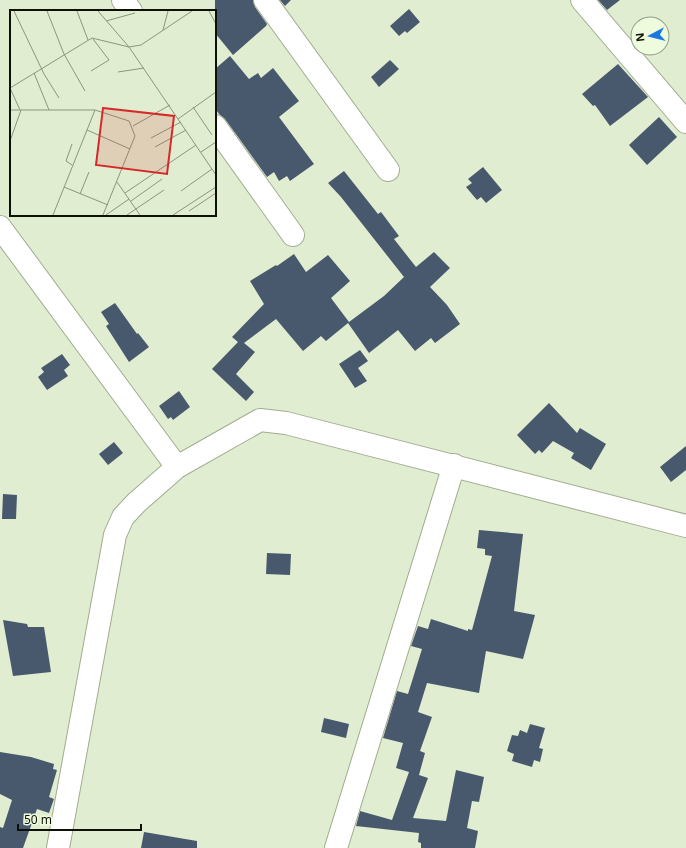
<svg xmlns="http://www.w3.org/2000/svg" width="686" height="848" font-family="'Noto Sans',sans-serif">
<rect width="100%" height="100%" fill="#e1edd0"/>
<!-- building -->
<g fill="#48596e">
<path d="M215,0H253L255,7L267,24L266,26L233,55L215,33Z"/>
<path d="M280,0H291L285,6Z"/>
<path d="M598,0H620L607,10Z"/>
<path d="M409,9L420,22L407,33L405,31L399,36L390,26Z"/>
<path d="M230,56L249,79L258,73L261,78L273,68L299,101L279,117L314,164L290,181L287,176L279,181L274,172L267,177L225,119L219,114L215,108V69Z"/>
<path d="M390,60L399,69L379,87L371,77Z"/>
<path d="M618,64L648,97L610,126L595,105L593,106L582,94Z"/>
<path d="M659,117L677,137L647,165L629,145Z"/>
<path d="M483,167L502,190L486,203L481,197L477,200L466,187L472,183L468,179Z"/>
<path d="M344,171L378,214L381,212L399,236L394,239L416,267L434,252L450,268L430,287L447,305L460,324L435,343L431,338L415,351L398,330L369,353L348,323L326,341L321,336L303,351L276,319L244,343L255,352L236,374L254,392L246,401L212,369L238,342L232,337L264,304L250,281L276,265L277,266L294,254L306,272L328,255L350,281L331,298L349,322L384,296L404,277L341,197L328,183Z"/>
<path d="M115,303L137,334L138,333L149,347L129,362L106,326L109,324L101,312Z"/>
<path d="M360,350L368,361L358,368L367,381L355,388L339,364Z"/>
<path d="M62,354L70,365L64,370L68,376L47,390L38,377L44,372L41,368Z"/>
<path d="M179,391L190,407L173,420L171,417L168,419L159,406Z"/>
<path d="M549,403L577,433L580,428L606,444L591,470L571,458L574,453L553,441L542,453L539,450L535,454L517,435Z"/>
<path d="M114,442L123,453L108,465L99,454Z"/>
<path d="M686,446V470L671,482L660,467Z"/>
<path d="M3,494L17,495L16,519H2Z"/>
<path d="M479,530L523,534L514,611L535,615L523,659L486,651L479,693L427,683L418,712L432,717L420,751L425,753L419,775L428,778L413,818L446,821L456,770L484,777L479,802L472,801L467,828L478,831L475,848H421V843L418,842L419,833L356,826L360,811L392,820L409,772L396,768L403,743L383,738L397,691L408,694L422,649L411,646L418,626L428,629L431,619L468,631V629L472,630L492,556L485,555V549L477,548Z"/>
<path d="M267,553L291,554L290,575L266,574Z"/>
<path d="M3,620L27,624L28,627H44L51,672L13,676Z"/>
<path d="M324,718L349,724L346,738L321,732Z"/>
<path d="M530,724L545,728L539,748L543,749L540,762L534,760L532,767L512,761L514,754L507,751L512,735L518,736L520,730L527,733Z"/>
<path d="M0,752L31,757L54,764L53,769L57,770L49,797L54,799L49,813L37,809L23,848H0V827L3,828L12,800L0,794Z"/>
<path d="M144,832L197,841V848H141Z"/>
</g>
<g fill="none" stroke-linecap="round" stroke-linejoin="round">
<defs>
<g id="minor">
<path d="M123,0L131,11"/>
<path d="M265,0L388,170"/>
<path d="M582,0L686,122"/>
<path d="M215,126L293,235"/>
<path d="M0,227L177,467"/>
<path d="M58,848L115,535L123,517L136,503L177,467L260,420L286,423L686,526"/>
<path d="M336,848L454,465"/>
</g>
</defs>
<!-- minor casing -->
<use href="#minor" stroke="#a1ac91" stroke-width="24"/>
<!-- minor -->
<use href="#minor" stroke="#fff" stroke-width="22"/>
</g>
<!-- overview -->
<g transform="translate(10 10)">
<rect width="206" height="206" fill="#e1edd0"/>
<path fill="none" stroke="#8c957f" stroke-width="1" d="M4,1L34,64L49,88M37,1L54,44M67,1L78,30M88,1L119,37L206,165M199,1L206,14M96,11L125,3M153,20L158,1M54,44L75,81M81,61L99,50L83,29M108,62L134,58M24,63L39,100M0,78L82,28L119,37L131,35L182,1M0,78L10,100M183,97L202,125M0,100H85L119,111L125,126L93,205M168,109L206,82M123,116L160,95M77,120L120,139M141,128L171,112M0,131L11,100M62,134L56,151L62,155M145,137L176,120M191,142L206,132M107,172L130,205M54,177L98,195M171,181L202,159M115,183L186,135M70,184L79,162M121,191L152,169M179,201L206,183M43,205L85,100M96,205L119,189M117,205L154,180M163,205L206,177"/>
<path fill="#d62828" fill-opacity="0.15" stroke="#d62828" stroke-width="2" d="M93,98L164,106L157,164L86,155Z"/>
<rect width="206" height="206" fill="none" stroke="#0c1006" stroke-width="2"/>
</g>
<!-- north arrow -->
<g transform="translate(650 36) rotate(263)"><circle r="19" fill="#eefbdd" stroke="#949d87"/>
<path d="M0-3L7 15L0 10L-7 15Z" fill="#1979e2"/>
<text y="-6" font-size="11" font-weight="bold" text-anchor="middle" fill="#0c1006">N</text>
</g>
<!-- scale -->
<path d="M18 824v6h123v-6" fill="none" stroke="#0c1006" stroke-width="2"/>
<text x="24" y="824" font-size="12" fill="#0c1006" stroke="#eefbdd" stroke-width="3" paint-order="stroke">50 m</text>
</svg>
